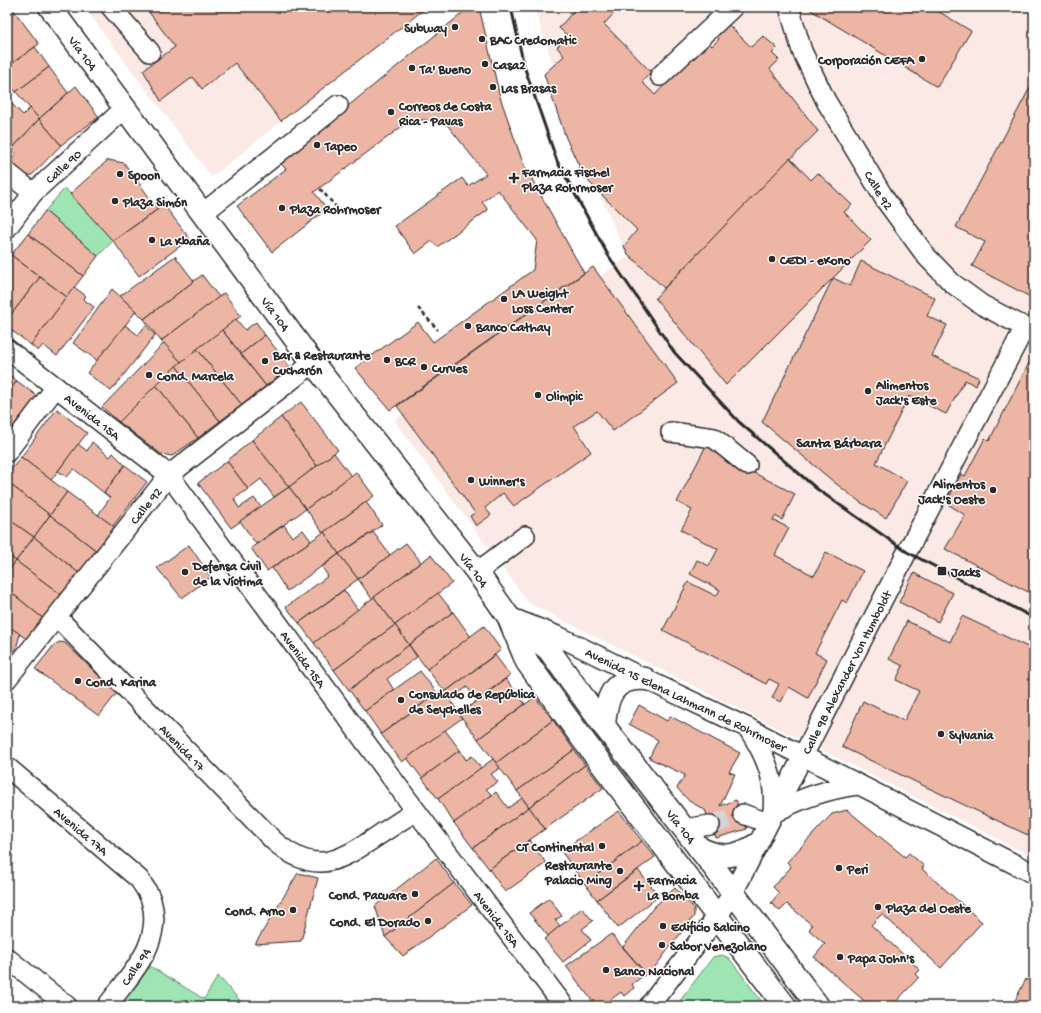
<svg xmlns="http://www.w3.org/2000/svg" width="1041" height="1013" font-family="'Gochi Hand',sans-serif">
<rect width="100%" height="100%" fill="#fff"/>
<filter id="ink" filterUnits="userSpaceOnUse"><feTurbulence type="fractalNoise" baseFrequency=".025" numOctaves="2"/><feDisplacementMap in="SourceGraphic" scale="8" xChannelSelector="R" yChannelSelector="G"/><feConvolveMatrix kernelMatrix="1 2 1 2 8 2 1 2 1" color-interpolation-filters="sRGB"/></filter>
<g filter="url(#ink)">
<!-- built -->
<g fill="#fae9e4">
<path d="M84,7H422L212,177Z"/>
<path d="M534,7H1034V857L529,603L394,420L628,257L587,166Z"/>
</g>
<!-- green -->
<g fill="#9de5b3" stroke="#64886f">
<path d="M65,188L113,241L98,256L45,211Z"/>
<path d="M722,955L729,958L765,1006H676L713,957Z"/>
<path d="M148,965L204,999L218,976L245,1006H116Z"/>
</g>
<!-- building -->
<g fill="#edb5a4" stroke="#2b2b2b">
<path d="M7,7H12L15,12L7,19Z"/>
<path d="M145,7H427L281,121L235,63L202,89L193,77L161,101L143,70L175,47Z"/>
<path d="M470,7H479L500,97L523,163L584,273L390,410L355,368L418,322L433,342L533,270L537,240L498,190L482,202L488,210L437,247L432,241L415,254L395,226L462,178L468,186L486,174L445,122L412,119L314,192L327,209L272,252L237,206L286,169L279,162Z"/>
<path d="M577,7H581L580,8L584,11L587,7H620L604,24L651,72L642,82L655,95L706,40L712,46L719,39L716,35L728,24L751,47L763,36L777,48L772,53L779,60L770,69L818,131L664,288L627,253L624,246L637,230L589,182L587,178L585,179L566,138L546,80L544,74L564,56L557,47L567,35L559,28Z"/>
<path d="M810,7H931L971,31L937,87L809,9Z"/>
<path d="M15,12L39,44L7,67V19Z"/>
<path d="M35,47L49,67L16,92L7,82V67Z"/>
<path d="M49,67L68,93L39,119L16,92Z"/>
<path d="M1034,80V299L972,266L985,242L956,227Z"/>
<path d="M76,86L99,117L61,145L39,119Z"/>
<path d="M8,100L23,115L30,108L39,119L12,149L7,148Z"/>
<path d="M39,119L61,145L32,175L23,176L8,163L16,154L12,149Z"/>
<path d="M790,158L811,180L818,173L852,205L844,212L871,240L726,385L655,298Z"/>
<path d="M108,160L124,163L158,209L113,241L70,194Z"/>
<path d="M164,205L190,239L139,276L113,241Z"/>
<path d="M45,211L98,256L83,276L28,234Z"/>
<path d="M28,234L83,276L67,297L11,255Z"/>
<path d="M11,255L40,277L7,320V261Z"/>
<path d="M175,256L194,281L144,319L120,296Z"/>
<path d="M861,261L935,298L927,316L947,325L932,356L979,378L976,386L965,380L946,414L909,396L876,463L907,481L886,518L860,502L834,482L762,422L833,278L850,286Z"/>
<path d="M593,267L678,383L613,431L597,411L574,426L591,452L514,506L503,493L485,508L491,515L476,526L470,516L475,513L397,406Z"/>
<path d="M202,275L219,297L161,341L144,319Z"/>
<path d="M40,277L67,297L31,345L7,327V320Z"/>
<path d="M74,287L86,296L83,299L94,307L57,356L43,345L38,351L31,345Z"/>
<path d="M112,289L136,311L98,361L73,343Z"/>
<path d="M224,293L241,316L181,362L161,341Z"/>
<path d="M236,319L245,330L256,322L265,335L241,354L222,330Z"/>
<path d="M125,325L138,335L146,325L155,335L111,391L87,373Z"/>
<path d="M222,330L266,386L242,405L197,349Z"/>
<path d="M265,335L290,367L266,386L241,354Z"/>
<path d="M164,343L181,362L156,385L119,422L102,407Z"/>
<path d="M197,349L242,405L220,421L176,366Z"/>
<path d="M1031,359L1034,360V595L945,549L965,515L946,503L961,474L965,476L985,438L989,441Z"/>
<path d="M176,366L220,421L198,438L156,385Z"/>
<path d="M7,373L17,381L7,394Z"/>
<path d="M17,381L37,396L7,434V394Z"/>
<path d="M156,385L198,438L172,456L161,454L119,422Z"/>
<path d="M301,402L338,450L317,466L281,417Z"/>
<path d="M57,409L87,433L51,480L21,457Z"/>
<path d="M281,417L317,466L289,487L252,440Z"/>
<path d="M252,440L289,487L274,497L261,479L248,489L227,461Z"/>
<path d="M92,442L110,457L113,453L125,465L104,493L74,469L67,477L58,471L78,444L87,451Z"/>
<path d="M708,442L725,458L795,494L782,520L775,516L773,520L789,528L775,555L814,576L826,552L863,571L847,603L842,600L815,653L827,659L808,698L789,687L781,702L772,698L779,684L769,679L766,684L663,630L688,582L716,596L720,590L690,574L697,560L709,566L718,549L681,530L692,510L677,502Z"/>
<path d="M334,453L351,476L306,509L289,487Z"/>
<path d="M21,457L67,492L50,515L7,482V475Z"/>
<path d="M227,461L248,489L234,499L239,508L254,498L261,507L231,528L198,483Z"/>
<path d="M125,465L147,482L113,526L98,515L110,498L104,493Z"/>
<path d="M356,472L374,496L323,533L306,509Z"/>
<path d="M7,482L50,515L34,537L7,518Z"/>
<path d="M289,487L306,509L256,544L240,521Z"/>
<path d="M67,492L116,528L98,552L50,515Z"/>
<path d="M366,502L382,525L339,554L324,532Z"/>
<path d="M50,515L98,552L80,574L34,537Z"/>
<path d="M7,518L34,537L16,561L7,554Z"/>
<path d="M284,525L292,537L303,530L311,541L267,571L251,548Z"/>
<path d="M324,532L339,554L287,591L272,568Z"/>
<path d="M373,532L390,555L358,579L339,554Z"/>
<path d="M34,537L80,574L63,596L16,561Z"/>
<path d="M406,543L421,562L372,599L358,579Z"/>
<path d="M189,545L211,577L182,598L157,568Z"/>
<path d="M7,554L16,561L7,573Z"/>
<path d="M339,554L358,579L299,623L286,607L328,576L322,567Z"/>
<path d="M431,555L452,583L395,625L374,597Z"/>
<path d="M16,561L63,596L45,620L7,589V573Z"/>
<path d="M914,573L953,593L938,622L899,602Z"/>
<path d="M7,589L45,620L29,641L7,625Z"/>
<path d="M344,590L358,610L314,643L299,623Z"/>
<path d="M438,593L453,612L409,645L395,625Z"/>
<path d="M374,597L395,625L334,670L314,643Z"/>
<path d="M453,612L471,637L427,669L409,645Z"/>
<path d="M962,616L1034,650V838L842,747L863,701L904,721L919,691L896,680L903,666L889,659L907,621L950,642Z"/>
<path d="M7,625L20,634L16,649L7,655Z"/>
<path d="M395,625L409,645L349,690L334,670Z"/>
<path d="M484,626L501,650L445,692L427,669Z"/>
<path d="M60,642L65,643L117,693L99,716L35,669L54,645Z"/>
<path d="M409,645L417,657L387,679L394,690L365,711L349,690Z"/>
<path d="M495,655L510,675L477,700L467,687L450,700L445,692Z"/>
<path d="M420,671L437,693L381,734L365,711Z"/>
<path d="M506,679L525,704L478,739L459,714Z"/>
<path d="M443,689L462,718L402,762L381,734Z"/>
<path d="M535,697L553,720L496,763L478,739Z"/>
<path d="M639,705L667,721L670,716L740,753L729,772L735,774L720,806L736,800L747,829L716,838L705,810L689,801L677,788L685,775L649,758L658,740L629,724Z"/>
<path d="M553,720L574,750L517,791L496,763Z"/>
<path d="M445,730L460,750L422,778L407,758Z"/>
<path d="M460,750L466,760L472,756L481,768L438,799L422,778Z"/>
<path d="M574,750L585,765L529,807L517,791Z"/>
<path d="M493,759L500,768L491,774L498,782L486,789L492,795L454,823L438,799Z"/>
<path d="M585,765L603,788L545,829L529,807Z"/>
<path d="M496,792L508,808L522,798L529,807L473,848L454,823Z"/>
<path d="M529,807L545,829L489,869L473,848Z"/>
<path d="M847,810L905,857L909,853L924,866L922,869L982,922L941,968L882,914L871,925L920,970L916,974L919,977L892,1006H870L814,957L825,944L809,930L812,925L787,904L780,911L771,903L779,893L773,887L791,867L787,862L832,814Z"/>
<path d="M619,811L642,841L585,884L561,851Z"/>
<path d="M530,840L546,863L505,892L489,869Z"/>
<path d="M642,841L655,857L597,900L585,884Z"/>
<path d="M436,858L454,883L385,937L375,906Z"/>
<path d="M638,870L659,896L618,928L597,900Z"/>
<path d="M298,873L318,878L301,941L255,944Z"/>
<path d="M454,883L472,905L403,956L385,937Z"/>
<path d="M675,888L694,908V916L648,976L623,947L654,907Z"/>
<path d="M549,898L562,916L555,920L560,926L548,936L529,913Z"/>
<path d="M582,908L593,921L582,929L591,940L563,962L544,939Z"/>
<path d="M611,934L646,974L632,984L634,988L624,996L621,992L602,1006H596L566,966Z"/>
<path d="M1026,979L1034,984V1006H1012Z"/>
</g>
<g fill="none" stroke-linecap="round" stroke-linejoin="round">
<!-- minor-tunnel -->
<path stroke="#d5d5d5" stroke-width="19" stroke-dasharray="19 10" stroke-linecap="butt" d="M710,825L743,814"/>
<defs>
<g id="minor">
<path d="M111,7L150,52"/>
<path id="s1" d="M789,7L802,51L826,101L886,201L927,257L952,283L982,305L1034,332"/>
<path d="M660,76L733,7"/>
<path d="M7,172L33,193"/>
<path d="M202,214L338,105"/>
<path id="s2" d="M7,228L33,193L124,109"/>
<path id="s3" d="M7,349L169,475L416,811L564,1006"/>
<path d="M671,432L714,438L747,465"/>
<path d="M7,452L56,387"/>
<path d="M477,572L525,536"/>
<path id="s4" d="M57,617L274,841C310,872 333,866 370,841C385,831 400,821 416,811"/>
<path id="s5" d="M517,620L560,637L645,679L748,728L1034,874"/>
<path id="s6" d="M7,679L169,475L313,363"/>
<path d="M748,728C765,755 776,778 773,811"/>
<path id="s7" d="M7,767L139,879C143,885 149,893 151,900C164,943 130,975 107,1006"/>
<path d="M743,814L768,823"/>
<path d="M772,814C800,798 826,789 858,785"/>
<path d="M684,829L710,825"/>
<path d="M7,958L67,1006"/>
<path id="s8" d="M649,1006L717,917L733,893L907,552L1025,327"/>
</g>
<g id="major">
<path id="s9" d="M50,7L313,363L477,572L508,616L527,662L581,737L785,1006"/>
<path id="s10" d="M510,618L549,650L604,726L713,866L818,1006"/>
<path d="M604,726C606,698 612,677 645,679"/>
<path d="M699,848C721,859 735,858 756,845"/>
</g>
</defs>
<!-- minor casing -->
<use href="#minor" stroke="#2b2b2b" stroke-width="22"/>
<!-- major casing -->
<use href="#major" stroke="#2b2b2b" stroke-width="25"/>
<!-- path -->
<g stroke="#2b2b2b" stroke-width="2.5" stroke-dasharray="4 3" stroke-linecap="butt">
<path d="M320,189L340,211"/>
<path d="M418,308L438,330"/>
</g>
<!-- minor -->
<use href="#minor" stroke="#fff" stroke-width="19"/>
<!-- major -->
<use href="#major" stroke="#fff" stroke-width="22"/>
<!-- rail -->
<path stroke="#2b2b2b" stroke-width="3" d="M511,7L524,66L557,161L608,255L674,352L739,422L817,489L907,552L1034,618"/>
</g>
</g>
<!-- markers -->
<g fill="#2b2b2b" stroke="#fff" stroke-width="1.5">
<circle cx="455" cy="27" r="4"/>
<circle cx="482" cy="39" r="4"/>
<circle cx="922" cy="59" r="4"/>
<circle cx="485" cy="64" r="4"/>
<circle cx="412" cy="68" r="4"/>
<circle cx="493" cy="87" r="4"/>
<circle cx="391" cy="112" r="4"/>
<circle cx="317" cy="145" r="4"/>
<circle cx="120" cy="174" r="4"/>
<path d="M512 172h4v4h4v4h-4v4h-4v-4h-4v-4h4z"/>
<circle cx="115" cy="201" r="4"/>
<circle cx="282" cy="208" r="4"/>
<circle cx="152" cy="240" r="4"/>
<circle cx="772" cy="259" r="4"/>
<circle cx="504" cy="299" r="4"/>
<circle cx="468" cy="326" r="4"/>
<circle cx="387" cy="360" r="4"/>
<circle cx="265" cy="361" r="4"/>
<circle cx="424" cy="367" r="4"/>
<circle cx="149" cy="375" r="4"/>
<circle cx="868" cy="391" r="4"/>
<circle cx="538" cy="395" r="4"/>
<circle cx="471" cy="480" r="4"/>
<circle cx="993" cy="490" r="4"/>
<rect x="937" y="566" width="10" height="10" rx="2"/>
<circle cx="185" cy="572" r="4"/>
<circle cx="78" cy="681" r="4"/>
<circle cx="401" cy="700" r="4"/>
<circle cx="941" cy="734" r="4"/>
<circle cx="602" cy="846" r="4"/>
<circle cx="839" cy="868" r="4"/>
<circle cx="620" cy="871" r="4"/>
<path d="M637 880h4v4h4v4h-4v4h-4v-4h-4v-4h4z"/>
<circle cx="415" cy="894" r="4"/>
<circle cx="878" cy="907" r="4"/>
<circle cx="293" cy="910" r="4"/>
<circle cx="428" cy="921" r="4"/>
<circle cx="663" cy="926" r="4"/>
<circle cx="662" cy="945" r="4"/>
<circle cx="840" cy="957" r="4"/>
<circle cx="606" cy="970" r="4"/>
</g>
<g text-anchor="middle" stroke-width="3" stroke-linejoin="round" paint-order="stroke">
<!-- poi labels -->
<g font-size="13" font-weight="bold" fill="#2b2b2b" stroke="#fff" text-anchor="start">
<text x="447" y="32" text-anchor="end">Subway</text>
<text x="490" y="44">BAC Credomatic</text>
<text x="914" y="64" text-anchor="end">Corporación CEFA</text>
<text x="493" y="69">Casa2</text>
<text x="420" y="73">Ta' Bueno</text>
<text x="501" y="92">Las Brasas</text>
<text x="399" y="110">Correos de Costa<tspan x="399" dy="15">Rica - Pavas</tspan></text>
<text x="325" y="150">Tapeo</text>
<text x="522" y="176">Farmacia Fischel<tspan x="522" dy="15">Plaza Rohrmoser</tspan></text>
<text x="128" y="179">Spoon</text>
<text x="123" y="206">Plaza Simón</text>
<text x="290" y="213">Plaza Rohrmoser</text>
<text x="160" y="245">La Kbaña</text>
<text x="780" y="264">CEDI - eKono</text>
<text x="512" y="297">LA Weight<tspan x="512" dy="15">Loss Center</tspan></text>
<text x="476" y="331">Banco Cathay</text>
<text x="273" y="359">Bar &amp; Restaurante<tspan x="273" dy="15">Cucharón</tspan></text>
<text x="395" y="365">BCR</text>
<text x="432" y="372">Curves</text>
<text x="157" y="380">Cond. Marcela</text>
<text x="876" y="389">Alimentos<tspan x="876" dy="15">Jack's Este</tspan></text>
<text x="546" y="400">Olimpic</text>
<text x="479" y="485">Winner's</text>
<text x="985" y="488" text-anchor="end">Alimentos<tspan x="985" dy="15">Jack's Oeste</tspan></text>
<text x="193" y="570">Defensa Civil<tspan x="193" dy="15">de la Víctima</tspan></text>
<text x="951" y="576">Jacks</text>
<text x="86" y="686">Cond. Karina</text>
<text x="409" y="698">Consulado de República<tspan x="409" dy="15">de Seychelles</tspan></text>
<text x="949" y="739">Sylvania</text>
<text x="594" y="851" text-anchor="end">CT Continental</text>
<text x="612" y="869" text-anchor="end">Restaurante<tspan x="612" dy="15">Palacio Ming</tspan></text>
<text x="847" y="873">Peri</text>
<text x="647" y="884">Farmacia<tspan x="647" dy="15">La Bomba</tspan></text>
<text x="407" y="899" text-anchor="end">Cond. Pacuare</text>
<text x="886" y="912">Plaza del Oeste</text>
<text x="285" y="915" text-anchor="end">Cond. Arno</text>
<text x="420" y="926" text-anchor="end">Cond. El Dorado</text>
<text x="671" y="931">Edificio Salcino</text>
<text x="670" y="950">Sabor Venezolano</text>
<text x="848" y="962">Papa John's</text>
<text x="614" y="975">Banco Nacional</text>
</g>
<!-- street labels -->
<g font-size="13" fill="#2b2b2b" stroke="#fff">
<text dy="5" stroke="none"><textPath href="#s9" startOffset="57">Vía 104</textPath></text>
<text dy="5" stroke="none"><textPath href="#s2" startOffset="84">Calle 90</textPath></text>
<text dy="5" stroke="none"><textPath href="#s1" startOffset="205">Calle 92</textPath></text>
<text dy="5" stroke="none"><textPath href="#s9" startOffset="381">Vía 104</textPath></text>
<text dy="5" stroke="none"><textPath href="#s3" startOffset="109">Avenida 15A</textPath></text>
<text dy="5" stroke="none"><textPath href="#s6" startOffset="222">Calle 92</textPath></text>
<text dy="5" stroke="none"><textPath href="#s9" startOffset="705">Vía 104</textPath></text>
<text dy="5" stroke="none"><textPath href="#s3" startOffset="433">Avenida 15A</textPath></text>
<text dy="5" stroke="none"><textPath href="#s8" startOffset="389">Calle 98 Alexander Von Humboldt</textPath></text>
<text dy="5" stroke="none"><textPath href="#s5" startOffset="187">Avenida 15 Elena Lahmann de Rohrmoser</textPath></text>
<text dy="5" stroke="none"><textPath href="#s4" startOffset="181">Avenida 17</textPath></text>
<text dy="5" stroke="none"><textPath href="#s10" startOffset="271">Vía 104</textPath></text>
<text dy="5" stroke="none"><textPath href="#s7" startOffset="98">Avenida 17A</textPath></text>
<text dy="5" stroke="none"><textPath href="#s3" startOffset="757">Avenida 15A</textPath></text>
<text transform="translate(135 966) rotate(-56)" y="5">Calle 94</text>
</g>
<!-- neighbourhood labels -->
<g font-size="14" font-weight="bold" fill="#2b2b2b" stroke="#fff">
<text x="839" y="447">Santa Bárbara</text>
</g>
</g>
<!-- margin -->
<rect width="1041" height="1013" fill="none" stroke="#fff" stroke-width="24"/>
<rect x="12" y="12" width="1017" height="989" fill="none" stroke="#2b2b2b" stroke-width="1.5" filter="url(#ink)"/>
</svg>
